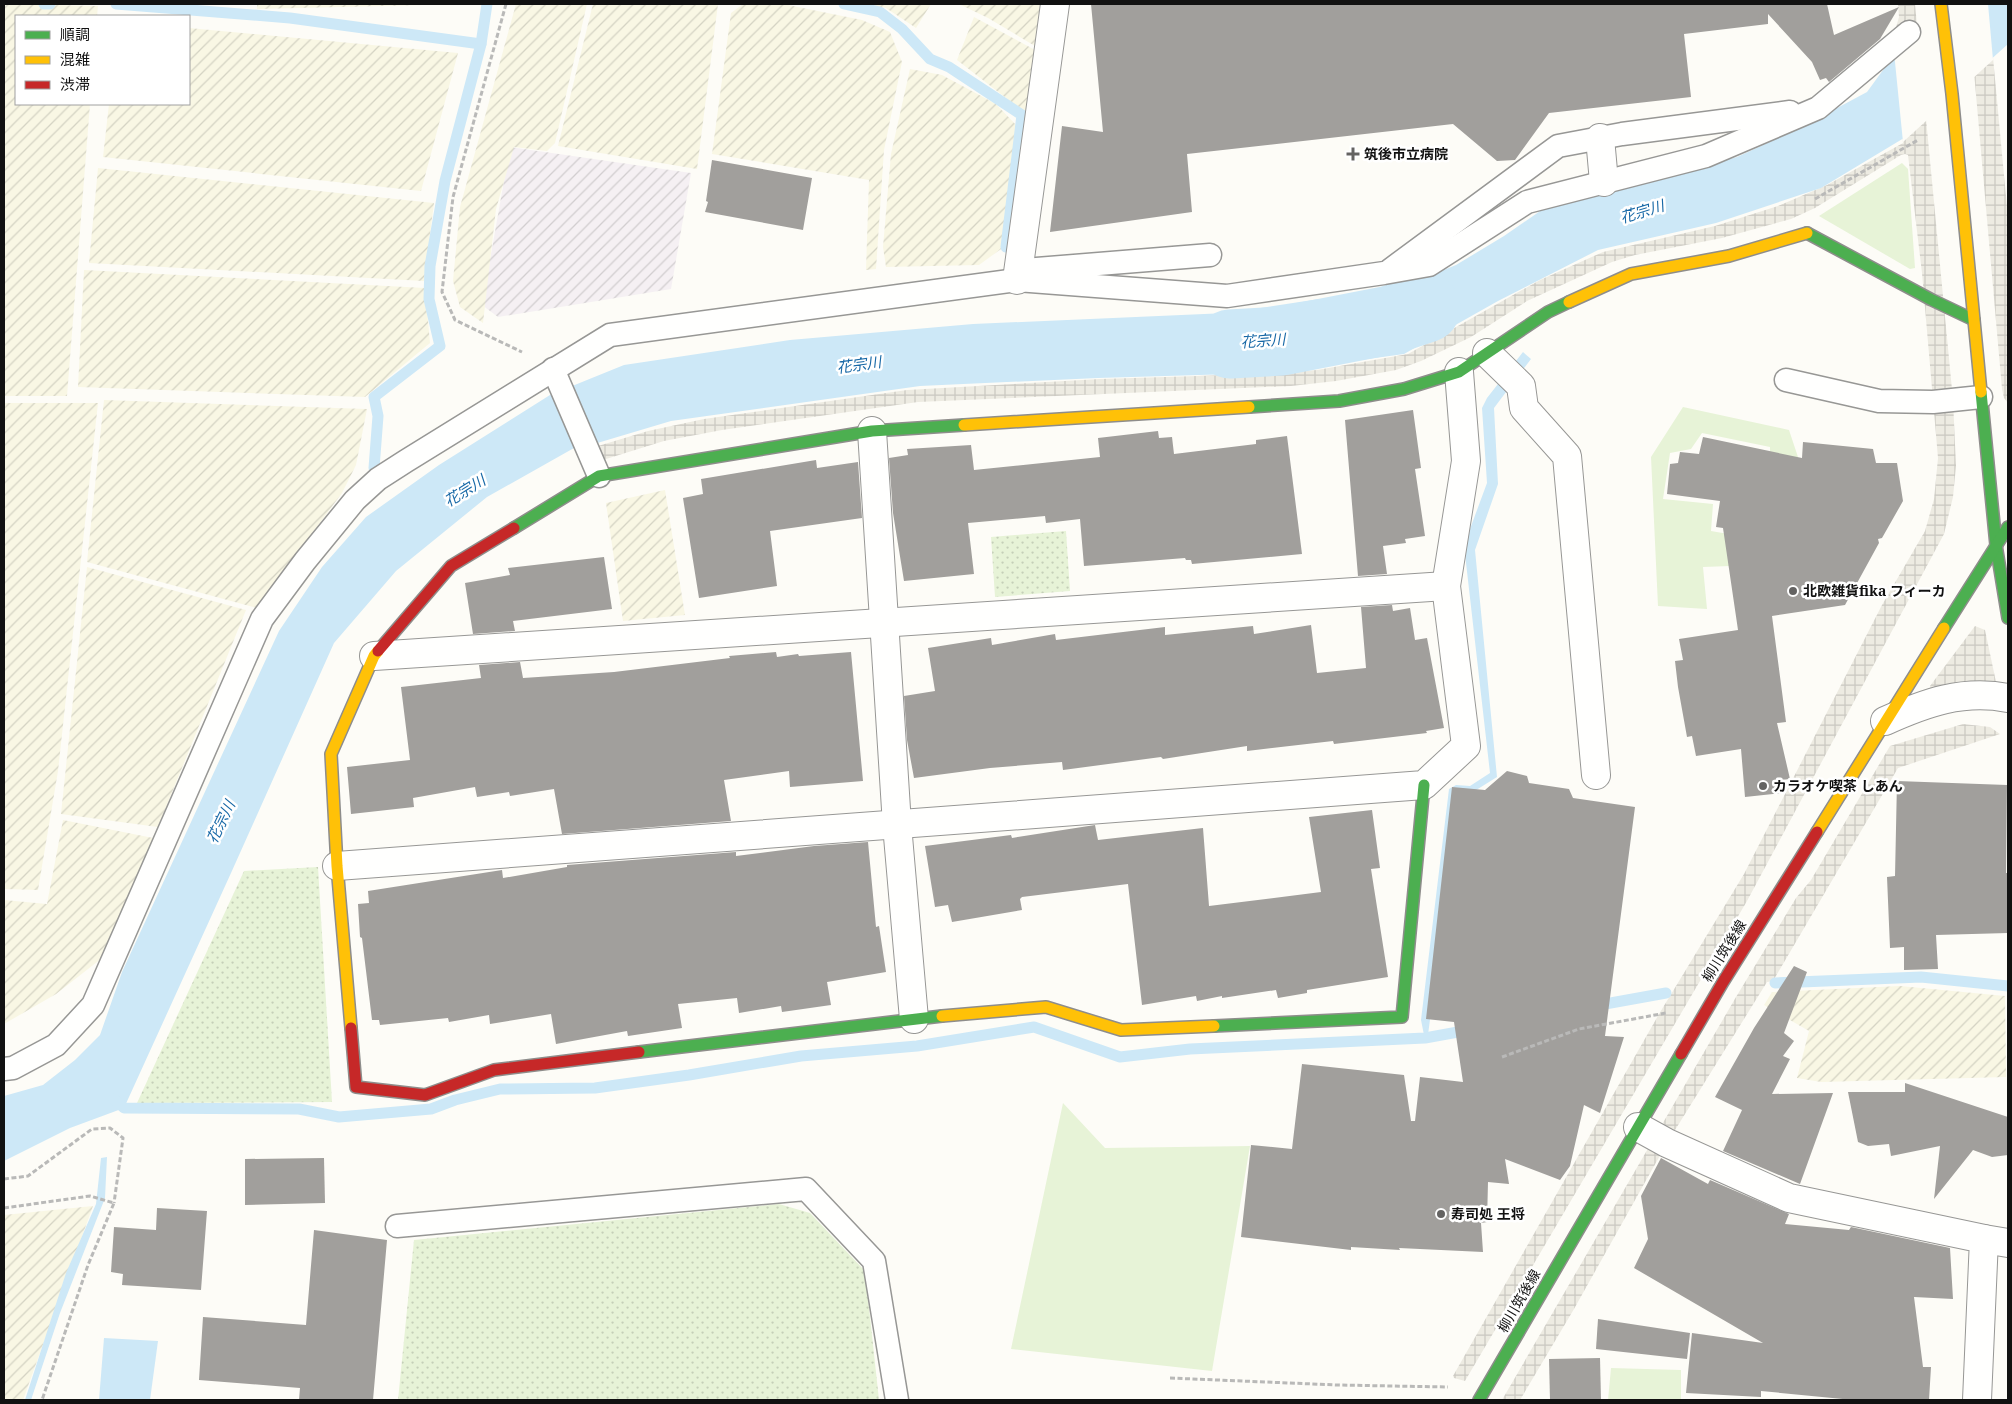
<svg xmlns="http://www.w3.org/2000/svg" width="2012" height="1404" font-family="'Noto Serif','Noto Sans JP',serif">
<defs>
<pattern id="industrial-furrows" width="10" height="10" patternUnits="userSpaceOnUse" patternTransform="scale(1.25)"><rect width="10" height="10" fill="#f5f0f3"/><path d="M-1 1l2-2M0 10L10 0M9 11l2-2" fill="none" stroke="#d1cdcf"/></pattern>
<pattern id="farmland-furrows" width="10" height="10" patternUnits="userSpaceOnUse" patternTransform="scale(1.25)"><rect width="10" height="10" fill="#f9f7e4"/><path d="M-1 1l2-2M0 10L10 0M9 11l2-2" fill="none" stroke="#d4d3c3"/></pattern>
<pattern id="park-dots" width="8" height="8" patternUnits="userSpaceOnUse" patternTransform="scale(1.25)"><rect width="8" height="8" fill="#e7f3d7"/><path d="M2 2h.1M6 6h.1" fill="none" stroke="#c5cfb8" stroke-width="1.8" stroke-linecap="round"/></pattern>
<pattern id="plaza-grid" width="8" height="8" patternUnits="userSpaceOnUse" patternTransform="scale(1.25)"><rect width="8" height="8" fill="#edebe2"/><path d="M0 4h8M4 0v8" fill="none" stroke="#cac8c1"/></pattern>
</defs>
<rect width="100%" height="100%" fill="#fdfcf7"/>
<!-- industrial -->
<path fill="url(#industrial-furrows)" d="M510,147L691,173L671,289L498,317L482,305Z"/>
<!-- farmland -->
<g fill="url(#farmland-furrows)">
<path d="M4,4L98,6L97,16H16V104H90L67,396H4Z"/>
<path d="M257,4H465L257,9Z"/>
<path d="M516,4H587L555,143L547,151L514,147L496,209L483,323L460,307L453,281L460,207Z"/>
<path d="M593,4H718L697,169L558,146Z"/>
<path d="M743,4H783L862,20L890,32L902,62L884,150L876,269L866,270L869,180L712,154L731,13Z"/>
<path d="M866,4H931L916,28L886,8Z"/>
<path d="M959,4H1040L1035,46L988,18Z"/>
<path d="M974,17L1037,51L1028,115L957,60Z"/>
<path d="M189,28L458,53L421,191L103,157L109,104H189Z"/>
<path d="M910,69L942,75L996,104L1017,126L1001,249L979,265L886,267L883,247L891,154Z"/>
<path d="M98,168L434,203L424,281L89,263Z"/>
<path d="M84,270L425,288L430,343L365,397L78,387Z"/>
<path d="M104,400L367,409L356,465L342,493L257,608L87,562Z"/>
<path d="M4,403H98L58,771L38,890L4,889Z"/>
<path d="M665,490L685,615L623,621L606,503Z"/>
<path d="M87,567L246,610L158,827L61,814Z"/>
<path d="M63,820L153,838L106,955L56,994L4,1024V900L47,904Z"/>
<path d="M1900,986L2005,996L2006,1077L1821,1082L1797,1078L1809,1031L1764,1005L1772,992Z"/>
<path d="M93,1206L23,1400H4V1215Z"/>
</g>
<!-- grass -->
<g fill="#e7f3d7">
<path d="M1902,163L1908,169L1915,268L1910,269L1819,216Z"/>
<path d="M1683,407L1789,430L1801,466L1770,462V447L1702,433L1691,449L1670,453L1663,499L1713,504L1711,531L1734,535L1730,566L1703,567L1707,609L1658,606L1651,457Z"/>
<path d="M1063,1103L1105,1148L1250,1146L1212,1371L1011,1349Z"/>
<path d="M1611,1368L1681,1370V1400H1608Z"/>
</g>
<!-- park -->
<g fill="url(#park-dots)">
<path d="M1066,531L1070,591L995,597L991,537Z"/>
<path d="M318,867L332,1102L137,1103L244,871Z"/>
<path d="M779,1204L810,1213L865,1271L879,1400H398L414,1240Z"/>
</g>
<!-- plaza -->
<g fill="url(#plaza-grid)">
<path d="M1898,4H1915L1953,400L1956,466L1953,497L1944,534L1747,901L1465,1381L1454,1378L1453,1376L1659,1014L1744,874L1882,605L1925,531L1934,499L1938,458L1922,273L1908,155L1905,154L1901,155L1815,208L1791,219L1722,238L1635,255L1612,262L1527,301L1471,337L1421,361L1396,370L1336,381L1291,386L918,402L722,430L664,441L606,459L603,458L598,446L648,431L704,419L907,390L1100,379L1262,374L1317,370L1408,354L1540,280L1603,252L1715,226L1778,206L1827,185L1903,143L1894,52L1895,31L1899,17Z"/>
<path d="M1968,4H1988L2008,218V403L2004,398L2002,389Z"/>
<path d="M1975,626L1985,630L1996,682L1934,691L1930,690V686Z"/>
<path d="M1963,724L1990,727L2000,734L1898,768L1773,981L1767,982L1667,1143L1574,1309L1520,1400H1502L1736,997L1796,898L1811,880L1890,746Z"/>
</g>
<!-- water -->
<g fill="#cde8f7">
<path d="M1957,4H2008V44L1904,138L1821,188L1716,223L1598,250L1498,301L1404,354L1339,363L1328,298L1409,284L1456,265L1504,236L1546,207L1737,157L1798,129L1867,92L1894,55Z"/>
<path d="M1319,299L1329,364L1267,373L1098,378L920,386L671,421L594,444L574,448L487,497L396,571L334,643L231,873L124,1108L70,1128L4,1161V1096L43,1085L75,1060L100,1035L122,972L279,631L322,567L366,517L439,465L550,395L624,365L790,340L973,324L1227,313Z"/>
<path d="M1523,352L1531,359L1494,408L1498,484L1475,550L1497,777L1473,792L1459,793L1428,1035H1424L1421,1020L1449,789L1456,785L1470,786L1490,773L1465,554L1470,529L1487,483L1482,408L1487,398Z"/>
<path d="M107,1157L105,1198L60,1313L31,1400H25L66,1273L96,1204L101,1158Z"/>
<path d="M104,1338L158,1341L150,1400H99Z"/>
</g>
<!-- pier -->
<path fill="#fdfcf7" d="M1953,4H1988L1993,60L1903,142L1894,52Z"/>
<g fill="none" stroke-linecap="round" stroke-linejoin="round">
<!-- stream -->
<g stroke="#cde8f7" stroke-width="11">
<path d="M44,4H50"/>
<path d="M116,4L290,18L481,44L445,181L430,266L429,299L440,346L374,397L378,416L374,468"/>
<path d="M844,4L880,12L902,29L930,59L949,67L1022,115L1006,247"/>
<path d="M481,44L487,4"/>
<path d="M1775,983L1921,977L2008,986"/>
<path d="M1594,1006L1666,993"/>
<path d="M114,1099L124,1108L299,1109L339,1117L431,1109L455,1100L500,1089L595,1088L689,1075L801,1056L917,1046L1034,1027L1120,1057L1190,1049L1425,1038L1469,1030"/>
</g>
<!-- river -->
<path stroke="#cde8f7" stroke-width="69" d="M1230,344L1282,341L1390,320L1426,308"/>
</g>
<!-- building -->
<g fill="#a19f9c">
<path d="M1091,4H1827L1834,35L1899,7L1880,39L1829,82L1826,78L1820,80L1812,62L1768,14V24L1684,34L1691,97L1549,113L1515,160L1497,161L1453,124L1187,154L1192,212L1050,232L1062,126L1103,132Z"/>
<path d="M712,160L812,178L803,230L705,212L708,202L706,201Z"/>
<path d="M1413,410L1421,468L1415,469L1425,536L1405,539L1406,543L1383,546L1387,574L1358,576L1345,420Z"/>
<path d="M1158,431L1159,438L1172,437L1174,454L1256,444V440L1287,436L1302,554L1192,564L1191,560H1186L1185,558L1084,566L1080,519L1046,523L1045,516L968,523L974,574L904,581L893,513L889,458L908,455L907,449L971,445L974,470L1100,457L1098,438Z"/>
<path d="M1703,437L1802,458L1803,442L1873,449L1876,463H1897L1903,501L1882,538L1878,539L1879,543L1845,605L1772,616L1786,722L1777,723L1790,779L1781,780L1783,793L1745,797L1741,749L1696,756L1692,736L1687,737L1678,687L1675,661L1683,660L1679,639L1738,630L1723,528L1716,527L1720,501L1667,494L1670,464L1678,463L1680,452L1699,454Z"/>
<path d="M816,460L817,468L858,462L862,518L770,531L777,586L699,598L683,498L703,494L701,479Z"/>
<path d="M604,557L612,609L513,621L515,631L473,634L465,583L510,575L508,568Z"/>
<path d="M1392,605L1393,611L1410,608L1415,640L1427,638L1444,728L1426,731L1427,733L1334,744L1333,741L1247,751V746L1163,759L1161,757L1063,770L1062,762L990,768L914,778L907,740L904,696L935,691L928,648L991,638L992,645L1055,634L1056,640L1165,627V635L1253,626L1254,634L1311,625L1317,673L1366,668L1361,607Z"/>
<path d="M776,652L777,657L798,654L799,656L851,652L863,781L790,787L789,771L724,780L731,821L562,834L554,789L510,796L509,792L477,797L475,787L413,798L414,807L351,814L347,767L410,760L401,687L481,678L479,665L520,662L523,678L614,672L730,658L729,656Z"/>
<path d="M1507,771L1527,776L1529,783L1569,789L1573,798L1635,807L1605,1036L1624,1037L1600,1113L1584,1105L1570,1166L1560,1180L1505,1159L1509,1184L1488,1182L1487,1222L1481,1223L1483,1252L1399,1248L1400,1250L1351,1247V1250L1241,1237L1251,1145L1292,1149L1302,1064L1404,1075L1411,1121H1415L1420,1077L1463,1082L1454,1022L1426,1019L1452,787L1485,790Z"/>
<path d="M1897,781L2007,785L2006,873H2008V933L1936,935L1938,969L1904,970V947L1890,948L1887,877L1895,876Z"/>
<path d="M1372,810L1380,868L1371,869L1388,977L1307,990V993L1278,998L1276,990L1222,998V996L1197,1001L1196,996L1142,1005L1128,884L1022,897L1020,899L1022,910L952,922L948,905L935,907L925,846L1011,835L1012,838L1095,825L1098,840L1203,828L1209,906L1321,892L1309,817Z"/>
<path d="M868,842L876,927L879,926L886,972L827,982L831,1005L782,1012L781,1006L739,1013L737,998L678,1004L682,1028L628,1036L627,1031L556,1044L551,1014L490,1024L489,1015L449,1022L448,1018L380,1025L379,1020H372L362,938L360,937L358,904L369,903L368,891L502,870L503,878L567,867V865L736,852V856L814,846Z"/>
<path d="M1794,966L1807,972L1784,1033L1794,1041L1783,1056L1790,1059L1772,1094L1833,1093L1800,1184L1723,1151L1742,1110L1715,1097L1754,1028Z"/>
<path d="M1905,1083L2008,1117V1155L1992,1157L1973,1150L1934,1199L1940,1146L1891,1156L1889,1144L1868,1146L1858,1142L1848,1092H1905Z"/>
<path d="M324,1158L325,1203L245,1205V1159Z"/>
<path d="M1661,1158L1708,1184L1710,1180L1789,1214L1785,1224L1849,1230L1851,1227L1950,1248L1953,1299L1914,1297L1923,1367H1931L1929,1400H1853L1761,1391V1397L1686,1393L1692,1333L1763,1343L1634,1268L1648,1239L1641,1196Z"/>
<path d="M157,1208L207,1211L201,1290L122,1285L123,1274L111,1272L114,1227L156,1230Z"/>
<path d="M314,1230L387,1240L373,1400H299L300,1388L199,1380L203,1317L306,1325Z"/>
<path d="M1598,1319L1690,1333L1687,1359L1596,1349Z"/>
<path d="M1600,1358L1601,1400H1550L1549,1359Z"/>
</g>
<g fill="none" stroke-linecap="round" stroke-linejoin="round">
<defs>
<g id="lane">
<path d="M1024,270L1210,255"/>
<path d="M1390,270L1558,146L1622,134L1790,112"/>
<path d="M553,369L599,476"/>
<path d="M1786,380L1879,401L1933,402L1981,397"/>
<path d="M4,1069L13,1068L56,1045L93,1005L262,619L305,561L355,500L378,479L406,461L610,335L1017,280L1227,296L1384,273L1429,265L1527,202L1706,156L1818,108L1909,32"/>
<path d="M397,1226L806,1189L874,1261L897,1400"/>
</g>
<g id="street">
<path d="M1600,138L1604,182"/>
<path d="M1017,280L1055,4"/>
<path d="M1487,353L1521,386L1524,408L1567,456L1596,775"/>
<path d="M872,431L897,825L914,1019"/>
<path d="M374,656L1446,586"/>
<path d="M1885,721C1925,703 1963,689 2008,698"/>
<path d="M337,866L1424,785L1466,746L1446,586L1466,461L1459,372"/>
<path d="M1638,1127L1667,1143L1789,1198L1984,1239L1977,1400"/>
<path d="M1984,1239L2008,1243"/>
</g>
<g id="fast">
<path d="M1807,233L1932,300L1974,320"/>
<path d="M1981,392L1996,545L2008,618"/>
<path d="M1249,407L1339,401L1404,389L1459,372L1548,312L1569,302"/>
<path d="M514,528L599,476L872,431L964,425"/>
<path d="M1944,628L2008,527"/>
<path d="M1214,1026L1402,1017L1424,785"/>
<path d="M639,1052L942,1016"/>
<path d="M1479,1400L1681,1054"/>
</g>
<g id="slow">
<path d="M1941,4L1952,94L1981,392"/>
<path d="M1569,302L1631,274L1729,256L1807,233"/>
<path d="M964,425L1249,407"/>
<path d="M1817,832L1944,628"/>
<path d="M942,1016L1046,1007L1121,1030L1214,1026"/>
<path d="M351,1028L337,866L331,754L374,656L378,651"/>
</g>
<g id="jam">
<path d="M378,651L451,566L514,528"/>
<path d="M351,1028L356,1087L425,1095L494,1070L639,1052"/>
<path d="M1681,1054L1723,982L1817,832"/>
</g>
</defs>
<!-- lane casing -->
<use href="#lane" stroke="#979795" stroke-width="25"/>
<!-- street casing -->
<use href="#street" stroke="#979795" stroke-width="30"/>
<!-- fast casing -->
<use href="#fast" stroke="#8e8d8b" stroke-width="14"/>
<!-- slow casing -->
<use href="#slow" stroke="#8e8d8b" stroke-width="14"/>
<!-- jam casing -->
<use href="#jam" stroke="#8e8d8b" stroke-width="14"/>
<!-- path -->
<g stroke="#b9b9b8" stroke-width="3" stroke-dasharray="5 2.5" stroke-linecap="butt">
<path d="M506,4L453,197L442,292L455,320L522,352"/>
<path d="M1815,199L1918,140"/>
<path d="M1502,1057L1579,1029L1666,1013"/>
<path d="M4,1179L28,1176L92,1129L110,1128L123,1138L114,1203"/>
<path d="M4,1208L90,1196L114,1203L88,1265L42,1400"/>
<path d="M1170,1378L1337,1385L1448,1387"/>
</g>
<!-- lane -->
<use href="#lane" stroke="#fffffe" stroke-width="22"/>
<!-- street -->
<use href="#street" stroke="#fffffe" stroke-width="28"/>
<!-- fast -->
<use href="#fast" stroke="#4caf50" stroke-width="11"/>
<!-- slow -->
<use href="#slow" stroke="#ffc107" stroke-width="11"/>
<!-- jam -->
<use href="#jam" stroke="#c62828" stroke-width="11"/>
</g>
<!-- markers -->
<g fill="#646362" stroke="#fff" stroke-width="2">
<path d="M1350.5 146.5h5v5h5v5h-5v5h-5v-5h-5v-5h5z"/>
<circle cx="1793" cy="591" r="5"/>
<circle cx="1763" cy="786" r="5"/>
<circle cx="1441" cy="1214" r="5"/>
</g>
<g text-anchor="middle" stroke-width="5" stroke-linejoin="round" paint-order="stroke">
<!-- poi labels -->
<g font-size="14" font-weight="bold" fill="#111" stroke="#fff" text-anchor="start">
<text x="1364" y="159">筑後市立病院</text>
<text x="1803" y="596">北欧雑貨fika フィーカ</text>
<text x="1773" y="791">カラオケ喫茶 しあん</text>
<text x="1451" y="1219">寿司処 王将</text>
</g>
<!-- street labels -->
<g font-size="14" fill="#111" stroke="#fff">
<text transform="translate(1724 951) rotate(-58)" y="5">柳川筑後線</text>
<text transform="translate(1519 1301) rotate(-60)" y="5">柳川筑後線</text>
</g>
<!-- water labels -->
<g font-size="15" font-style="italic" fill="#1768a6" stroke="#fff">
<text transform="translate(1642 212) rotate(-17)" y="5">花宗川</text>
<text transform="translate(1263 341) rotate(-4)" y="5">花宗川</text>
<text transform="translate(859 365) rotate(-8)" y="5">花宗川</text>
<text transform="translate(465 491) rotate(-32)" y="5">花宗川</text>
<text transform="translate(221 822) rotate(-64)" y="5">花宗川</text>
</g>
</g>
<!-- border -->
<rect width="2012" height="1404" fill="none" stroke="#111111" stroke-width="10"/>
<!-- legend -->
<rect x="15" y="15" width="175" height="90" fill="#ffffff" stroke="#a0a0a0"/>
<rect x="25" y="31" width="25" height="8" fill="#4caf50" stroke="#a0a0a0"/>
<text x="60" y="40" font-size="15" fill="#111111">順調</text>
<rect x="25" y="56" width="25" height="8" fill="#ffc107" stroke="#a0a0a0"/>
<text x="60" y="65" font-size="15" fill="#111111">混雑</text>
<rect x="25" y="81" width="25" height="8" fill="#c62828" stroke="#a0a0a0"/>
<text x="60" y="90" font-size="15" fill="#111111">渋滞</text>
</svg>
